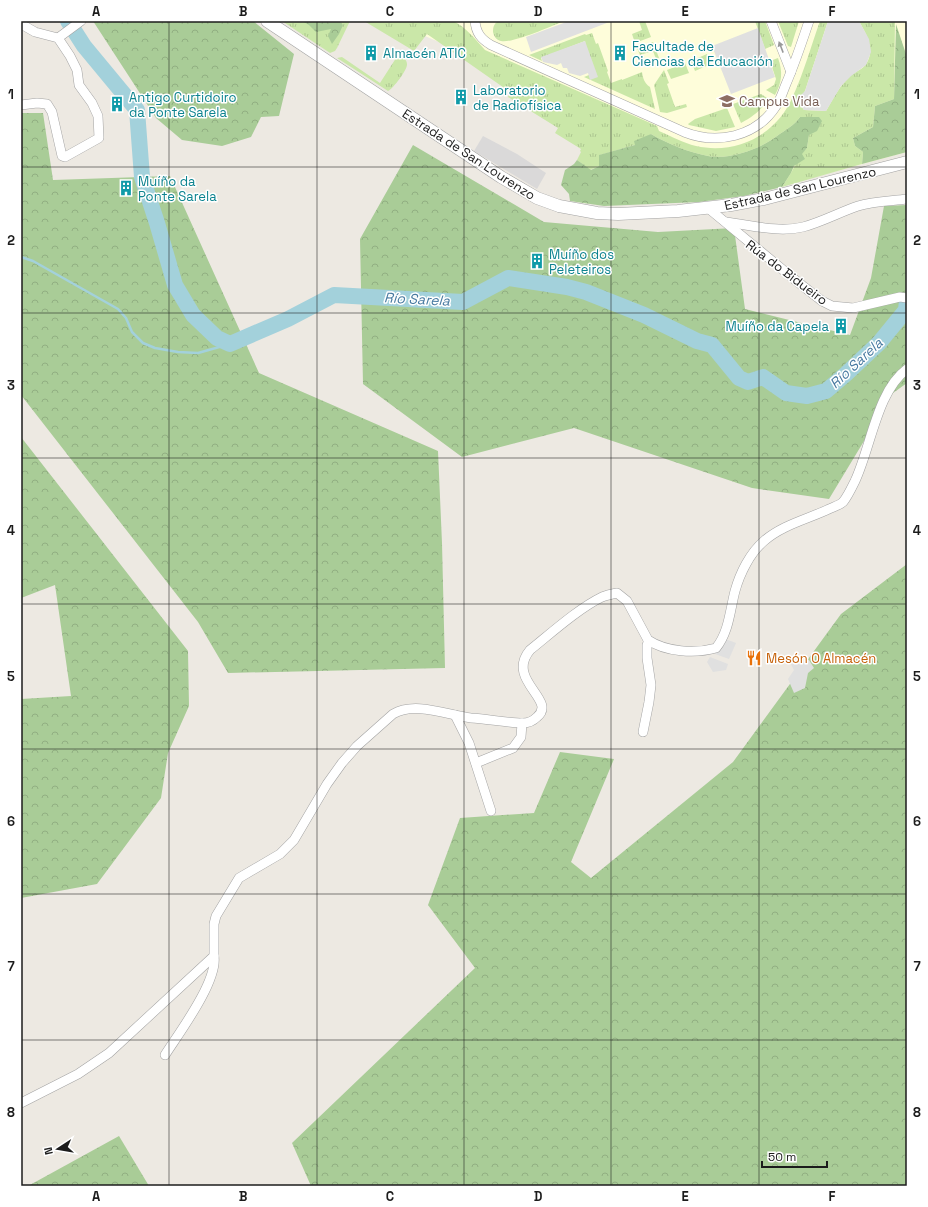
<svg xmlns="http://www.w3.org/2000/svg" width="928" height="1207" font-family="'Space Grotesk',sans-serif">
<defs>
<pattern id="grass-tufts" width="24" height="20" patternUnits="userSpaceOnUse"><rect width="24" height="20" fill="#cae7a8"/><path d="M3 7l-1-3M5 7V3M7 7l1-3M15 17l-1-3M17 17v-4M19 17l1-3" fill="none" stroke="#adc690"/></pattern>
<pattern id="forest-crowns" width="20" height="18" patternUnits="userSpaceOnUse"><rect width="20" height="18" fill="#a9cc97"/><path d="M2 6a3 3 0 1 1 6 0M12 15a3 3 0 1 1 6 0" fill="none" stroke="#91af82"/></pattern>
</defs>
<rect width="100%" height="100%" fill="#ede9e2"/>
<!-- residential -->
<path fill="#dad9d9" d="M483,136L517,154L546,173L537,189L474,151Z"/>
<!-- education -->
<path fill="#fefdda" d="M390,21H907V152L744,196L467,54Z"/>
<!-- grass -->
<g fill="url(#grass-tufts)">
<path d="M282,21H350L337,48L335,51L330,53Z"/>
<path d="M364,21H453C466,27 475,39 485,50L657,126L659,131C671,136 683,143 696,146C736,155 777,135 793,96C804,72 811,46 820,21H828L805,91L799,103L804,110L826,111C833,99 840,85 851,75C855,72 863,69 866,64C876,49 866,34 859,21H895L894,99L875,106L873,127L853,138L855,146L863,152L862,164L782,187L791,173L801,154L807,148L809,135L819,117H800C795,125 785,130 777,136C760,149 729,160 708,156C688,152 668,144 651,134L635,145L600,155L599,166L590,170L577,160L581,152L580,151L581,149L555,133L558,128L508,97L510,92L427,34L414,51Z"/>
<path d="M498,21H564C552,26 511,44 501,41C496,40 494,36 493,32C493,27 494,24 498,21Z"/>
<path d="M639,21H645L651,37L635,43L632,34L642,30Z"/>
<path d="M755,21H765L774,45L765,49Z"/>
<path d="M778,21H799L791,47L788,46Z"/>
<path d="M592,33L596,44L598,43L608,71L607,72L611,83L622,79V80L642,72C643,78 644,83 650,87L655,109L584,77L589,75L591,80L585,41L541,58L542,61L529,55L585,34L586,35Z"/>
<path d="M653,42L659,58L656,59L653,51L640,55L637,48Z"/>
<path d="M707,54L711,64L695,71L691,61Z"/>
<path d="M398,55C402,57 407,59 407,64C408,69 393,89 388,91L337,58L342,57L380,83Z"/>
<path d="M778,58C783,72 782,82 775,95L766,90L774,85L776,79L770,61Z"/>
<path d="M685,63L689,73L671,79L667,70Z"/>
<path d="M664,70L669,83L667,84L675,107L686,104L687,107L667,113L660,112L654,85Z"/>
<path d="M761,94L769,99C761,110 753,117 741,123L733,104Z"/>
<path d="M727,108L735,127L716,131L689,125L688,124L695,119Z"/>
</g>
<!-- forest -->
<g fill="url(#forest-crowns)">
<path d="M93,21H253L294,54L279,116L261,117L251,137L222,146L182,140L156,118Z"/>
<path d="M302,21H339L343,25L339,34L332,44L328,36L331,29L316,32L309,25Z"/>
<path d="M896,24L907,57V152L862,164L863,152L855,146L853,138L873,127L875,106L894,99Z"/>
<path d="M21,113H43L53,180L170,176L259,373L438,451L442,543L445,668L228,673L198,622L21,395Z"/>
<path d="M800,117H819L822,121L817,131L809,135L807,148L802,154L805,159L794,166L791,173L782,187L744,196L699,202L604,206L570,201L569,194L561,185L565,170L574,164L577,160L591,170L599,166V155L635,145L634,141L651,134C668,144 688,152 708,156C729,160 760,149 777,136C785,130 795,125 800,117Z"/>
<path d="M413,145L544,222L658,232L734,228L745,309L850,335L871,278L884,206L907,205V383L893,393L829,499L752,488L574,428L462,457L363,384L360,239Z"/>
<path d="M21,437L188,651L189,706L168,753L161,798L97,884L21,898V699L71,696L55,585L21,598Z"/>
<path d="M907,564V1186H311L292,1143L475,968L428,905L460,818L534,813L560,752L614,759L571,862L591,878L733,762L841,614Z"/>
<path d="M119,1136L149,1186H28Z"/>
</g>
<!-- parking -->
<g fill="#e0e0e0">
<path d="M569,21H612L531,52L526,37Z"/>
<path d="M828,21H859L869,39L871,52L866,65L851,76L841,86L826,111L804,110L799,103V97L805,91Z"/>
<path d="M758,28L775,77L731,94L712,46Z"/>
<path d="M585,41L598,77L590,80L588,73L580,76L569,73L567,68H563L561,63L557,65L543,62L541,57Z"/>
<path d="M723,638L736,643L729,659L715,654L718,645Z"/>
<path d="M710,657L728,664L726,670L713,672L707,662Z"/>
<path d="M792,660L800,662L809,660L814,668L808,673L805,688L794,693L788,679L794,670L791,664Z"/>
</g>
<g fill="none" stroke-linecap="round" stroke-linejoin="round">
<!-- stream -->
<path stroke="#a3d1db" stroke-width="2.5" d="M21,257L33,261L118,309L126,318L132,332L143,343L155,348L178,352L198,353L230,344"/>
<!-- river -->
<path stroke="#a3d1db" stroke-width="16" d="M68,21L84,46L137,110L142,177L157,223L175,285L193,315L217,338L230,344L288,319L334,295L463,302L508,278L567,287L586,292L644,315L697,341L712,345L739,378L748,382L763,377L786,393L807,396L826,391L846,374L879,343L906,310L907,301"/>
<defs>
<g id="minor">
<path d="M475,21C476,33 481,39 491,45L684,132C717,145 756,137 776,106C781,99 783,91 786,84C795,63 802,42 809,21"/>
<path d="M771,21L791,72"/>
<path d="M21,24L35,32L58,38L70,56L77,70L79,85L92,103L98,116L99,138L65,157L62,156L52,112L47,104L37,103L21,105"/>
<path d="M58,38L81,21"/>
<path d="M708,208L794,279L822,301L832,306L853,308L900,297L907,298"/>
<path d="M726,222C751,225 778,233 803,227C822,222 840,212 858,206C874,201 891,201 907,199"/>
<path d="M455,715L469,743L491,811"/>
<path d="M643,732L649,702L651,685L647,658V645L649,641"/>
<path d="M476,763L513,748L521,737L522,723"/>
<path d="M165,1055C179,1033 218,981 214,956"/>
<path d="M21,1103L78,1074L109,1053L214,956V924L216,916L239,878L280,854L294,840L327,784L342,763L357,746L393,714C415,701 447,715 471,718C488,719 507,723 523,723C529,723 533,721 537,717C558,700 505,680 530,650C550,634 579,608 602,597C607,595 612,594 617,593L627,601L648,640C666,652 695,654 716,648C729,632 730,610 735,591C740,573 750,553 764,541C782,525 808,519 829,509C833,507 840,505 843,502C848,496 852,487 855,481C871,447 877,391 907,369"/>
</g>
<path id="tertiary" d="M267,21L501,177L537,198L559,206L597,213L618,214L678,211L731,205L764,199L907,162"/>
</defs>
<!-- minor casing -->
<use href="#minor" stroke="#a3a3a3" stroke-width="10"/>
<!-- tertiary casing -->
<use href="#tertiary" stroke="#a3a3a3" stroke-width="13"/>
<!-- minor -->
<use href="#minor" stroke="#fff" stroke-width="9"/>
<!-- tertiary -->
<use href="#tertiary" stroke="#fff" stroke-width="12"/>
</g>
<!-- one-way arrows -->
<defs><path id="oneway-solid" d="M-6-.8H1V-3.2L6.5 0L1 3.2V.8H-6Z"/></defs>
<use fill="#999" href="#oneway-solid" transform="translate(781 47) rotate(-111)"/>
<!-- grid -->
<path fill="none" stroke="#1c1c1c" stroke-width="1" stroke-opacity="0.55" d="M169,21V1186M317,21V1186M464,21V1186M611,21V1186M759,21V1186M21,167H907M21,313H907M21,458H907M21,604H907M21,749H907M21,894H907M21,1040H907"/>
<!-- icons -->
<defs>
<symbol id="building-bare" viewBox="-9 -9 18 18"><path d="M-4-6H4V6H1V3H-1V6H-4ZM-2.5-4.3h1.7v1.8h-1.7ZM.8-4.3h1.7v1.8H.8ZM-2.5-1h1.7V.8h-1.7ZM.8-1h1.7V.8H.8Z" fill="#0f9aa8" stroke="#fff" stroke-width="2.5" paint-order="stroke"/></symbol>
<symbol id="university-bare" viewBox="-9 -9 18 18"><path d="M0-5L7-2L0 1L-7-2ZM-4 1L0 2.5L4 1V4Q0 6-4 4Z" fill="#8d6e63" stroke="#fff" stroke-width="2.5" paint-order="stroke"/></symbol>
<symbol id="restaurant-bare" viewBox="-9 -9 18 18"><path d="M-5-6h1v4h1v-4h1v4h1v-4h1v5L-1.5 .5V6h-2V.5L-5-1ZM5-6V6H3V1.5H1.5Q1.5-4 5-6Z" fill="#e8710a" stroke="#fff" stroke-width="2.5" paint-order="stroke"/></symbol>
</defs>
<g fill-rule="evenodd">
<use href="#building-bare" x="360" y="42" width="22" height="22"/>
<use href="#building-bare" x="609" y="42" width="22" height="22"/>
<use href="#building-bare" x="450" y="86" width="22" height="22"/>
<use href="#university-bare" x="716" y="90" width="22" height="22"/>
<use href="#building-bare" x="106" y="93" width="22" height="22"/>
<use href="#building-bare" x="115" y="177" width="22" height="22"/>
<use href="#building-bare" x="526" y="250" width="22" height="22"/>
<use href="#building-bare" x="830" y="315" width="22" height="22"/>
<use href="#restaurant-bare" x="743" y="647" width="22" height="22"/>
</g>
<g text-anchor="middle" stroke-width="3" stroke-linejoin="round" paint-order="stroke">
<!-- culture labels -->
<g font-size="13" fill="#0d838f" stroke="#fff" text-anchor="start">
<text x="632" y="51">Facultade de<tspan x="632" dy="15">Ciencias da Educación</tspan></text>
<text x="383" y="58">Almacén ATIC</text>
<text x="473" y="95">Laboratorio<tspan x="473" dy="15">de Radiofísica</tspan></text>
<text x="129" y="102">Antigo Curtidoiro<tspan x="129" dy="15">da Ponte Sarela</tspan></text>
<text x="138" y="186">Muíño da<tspan x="138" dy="15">Ponte Sarela</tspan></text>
<text x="549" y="259">Muíño dos<tspan x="549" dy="15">Peleteiros</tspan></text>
<text x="829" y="331" text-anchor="end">Muíño da Capela</text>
</g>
<!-- education labels -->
<g font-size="13" fill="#785e54" stroke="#fff" text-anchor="start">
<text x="739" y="106">Campus Vida</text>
</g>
<!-- street labels -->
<g font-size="13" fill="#1c1c1c" stroke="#fff">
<text transform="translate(469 154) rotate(33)" y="5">Estrada de San Lourenzo</text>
<text transform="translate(800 188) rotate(-13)" y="5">Estrada de San Lourenzo</text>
<text transform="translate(787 272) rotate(37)" y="5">Rúa do Bidueiro</text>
</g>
<!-- food labels -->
<g font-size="13" fill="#c56008" stroke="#fff" text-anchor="start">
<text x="766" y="663">Mesón O Almacén</text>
</g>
<!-- water labels -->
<g font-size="14" font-style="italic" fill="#487aa1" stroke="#fff">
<text transform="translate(417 299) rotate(3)" y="5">Río Sarela</text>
<text transform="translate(856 363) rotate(-43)" y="5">Río Sarela</text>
</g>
</g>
<!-- border -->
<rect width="928" height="1207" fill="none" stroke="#ffffff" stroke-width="44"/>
<!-- north arrow -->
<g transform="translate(58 1149) rotate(258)" stroke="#ffffff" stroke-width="3" paint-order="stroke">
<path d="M0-3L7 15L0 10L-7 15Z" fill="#1c1c1c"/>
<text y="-6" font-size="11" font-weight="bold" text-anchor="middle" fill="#1c1c1c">N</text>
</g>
<!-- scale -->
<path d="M762 1161v6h65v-6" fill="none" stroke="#1c1c1c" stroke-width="2"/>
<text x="768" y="1161" font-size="12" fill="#1c1c1c" stroke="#ffffff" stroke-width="3" paint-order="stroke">50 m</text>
<rect x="22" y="22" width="884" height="1163" fill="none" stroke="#1c1c1c" stroke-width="1.5"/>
<g font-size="13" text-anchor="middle" font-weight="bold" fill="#1c1c1c">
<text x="96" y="16">A</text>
<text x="243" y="16">B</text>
<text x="390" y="16">C</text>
<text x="538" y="16">D</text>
<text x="685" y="16">E</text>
<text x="832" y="16">F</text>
<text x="11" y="99">1</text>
<text x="917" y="99">1</text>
<text x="11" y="245">2</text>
<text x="917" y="245">2</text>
<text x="11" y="390">3</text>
<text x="917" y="390">3</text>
<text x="11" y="535">4</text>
<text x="917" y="535">4</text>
<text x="11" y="681">5</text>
<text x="917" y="681">5</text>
<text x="11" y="826">6</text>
<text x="917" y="826">6</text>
<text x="11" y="971">7</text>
<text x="917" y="971">7</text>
<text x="11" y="1117">8</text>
<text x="917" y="1117">8</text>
<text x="96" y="1201">A</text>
<text x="243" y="1201">B</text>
<text x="390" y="1201">C</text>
<text x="538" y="1201">D</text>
<text x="685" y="1201">E</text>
<text x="832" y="1201">F</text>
</g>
</svg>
